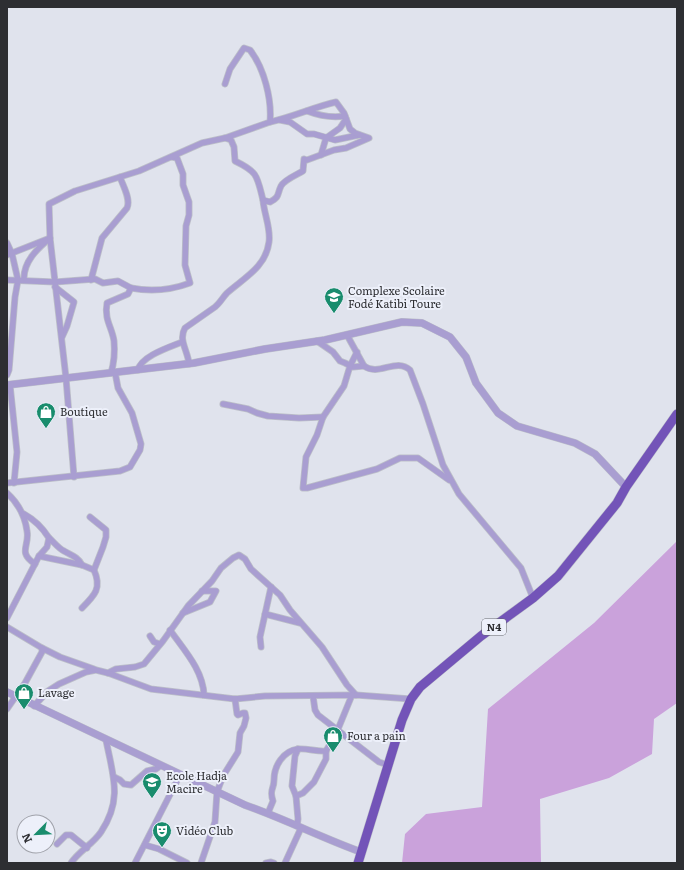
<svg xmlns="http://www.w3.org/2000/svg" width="684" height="870" font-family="Literata,serif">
<rect width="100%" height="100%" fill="#e0e3ed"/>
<!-- green -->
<path fill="#caa2db" d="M677,541V703L654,719L652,754L609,778L540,799L541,863H402L405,834L426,814L482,807L488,709L594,623Z"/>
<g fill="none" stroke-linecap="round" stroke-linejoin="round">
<defs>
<g id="minor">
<path d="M307,111C320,116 332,118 345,116"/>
<path d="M280,120L290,122L307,134H314L335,140L359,135"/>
<path d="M225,138L231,140L234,147L235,161C258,172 257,176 263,200"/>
<path d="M321,155L326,138L340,128L346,119"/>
<path d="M7,243L12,254L18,280L15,297L9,370L7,375"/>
<path d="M7,255L50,238C37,249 23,262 24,280"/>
<path d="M7,280L55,282L95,279L103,283L118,281L131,288L128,294L107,303C104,320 112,327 114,341C115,352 114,363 111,373"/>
<path d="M91,280L102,238L127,208C131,199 123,186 120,177"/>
<path d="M55,287L74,302L67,326L62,337"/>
<path d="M131,288C151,292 171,290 190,283L185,265L186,226L189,215V202L183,185V174L177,158L172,157"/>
<path d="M347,335L364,366C379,377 396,357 410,370L423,404L443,465L459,494L521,568L533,598"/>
<path d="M317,341L333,352L340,361L345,363L353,367L364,366"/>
<path d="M357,352L350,366L344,386L323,417L317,435L306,457L303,488H307L377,469L400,458H418L449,480"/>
<path d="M189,364C188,351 178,340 185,328C195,321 205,314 215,307C220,303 223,297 227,293C244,278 266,267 269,242C271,228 264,214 263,200L270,202C280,197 277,194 281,186C284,180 296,175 303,171L304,159L307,160L334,150L346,148L369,138L355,133L350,129L344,113L336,102C314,107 293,117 270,122"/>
<path d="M138,370C141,356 170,347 182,342"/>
<path d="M10,385L17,452L14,483"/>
<path d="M223,404L248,409L257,413L268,416L299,418L323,417"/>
<path d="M74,477L66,378L50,238L49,204L75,191L139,171L202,143L225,138L270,122C272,99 264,68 250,50L244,48L230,69L225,84"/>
<path d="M7,483L120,471L130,467L140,450L141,444L132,413L118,388L115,372"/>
<path d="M7,493C18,503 25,516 27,531C30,546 17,552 35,564"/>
<path d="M49,538C54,542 58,548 64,551C71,555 78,557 82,565"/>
<path d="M39,556L82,565L94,570"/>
<path d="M82,608C95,595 102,588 94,570L103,547L106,537V530L90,517"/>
<path d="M183,613L210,602L216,591H202"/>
<path d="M265,614L300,623"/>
<path d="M7,618L39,556L47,547L49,538C42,527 35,520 24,514"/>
<path d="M7,627L42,648"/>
<path d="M170,630C184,650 203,670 204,695"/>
<path d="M150,636L154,642L160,644"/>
<path d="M261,647L260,637L271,587"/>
<path d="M108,673L116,669L135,667L144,664L163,641L188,606L212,581L221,568L233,558L239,555L245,559L251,569L280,595L290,610L322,647L347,685L356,695"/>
<path d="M313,696L315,710L318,715L379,762L388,765"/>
<path d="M34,706L48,691L59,684L86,672L96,670L108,673L151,689L235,699L265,696L356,695L411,699"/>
<path d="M7,709L25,683L42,652V648L60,657L94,669"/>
<path d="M114,777L120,780L124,784L131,785L147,771L156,769L160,766"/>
<path d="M296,796L303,793L314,782L326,759V751L336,734L352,695"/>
<path d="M268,813L273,801C269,789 274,790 274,780C274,766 283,751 298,749C307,748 317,752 326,751"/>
<path d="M297,826L298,819L296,796L292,786L295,756L298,749"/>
<path d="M57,844L66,835H71L87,848"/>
<path d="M145,845L159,849L187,863"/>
<path d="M71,863C79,851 93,844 101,832C123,799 113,776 106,740"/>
<path d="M135,863L180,775"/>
<path d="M201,863L215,822L217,792L223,776L238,752L240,733L244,726L246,718L245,713H243L238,715L237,714L235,699"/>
<path d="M266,863L271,862L274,863"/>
<path d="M285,863L301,828"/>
</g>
<g id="tertiary">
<path d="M7,385L194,363L265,349L325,340L402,322L422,323L450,337L466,357L476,383L498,413L517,426L575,443L595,454L626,487"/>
<path d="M7,692L245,805C285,819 322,838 361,852"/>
</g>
<path id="trunk" d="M358,863L402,720L411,699L420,687L481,636L533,598L558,576L617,503L626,487L677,414"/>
</defs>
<!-- minor casing -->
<use href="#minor" stroke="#bcbfc8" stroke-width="7"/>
<!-- tertiary casing -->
<use href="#tertiary" stroke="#bcbfc8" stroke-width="8"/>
<!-- trunk casing -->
<use href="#trunk" stroke="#bcbfc8" stroke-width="10"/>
<!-- minor -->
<use href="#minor" stroke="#a99ed1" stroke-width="5.5"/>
<!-- tertiary -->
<use href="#tertiary" stroke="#a99ed1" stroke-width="7"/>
<!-- trunk -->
<use href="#trunk" stroke="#7354b8" stroke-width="9"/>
</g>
<!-- icons -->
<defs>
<symbol id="school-pin" viewBox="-11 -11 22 30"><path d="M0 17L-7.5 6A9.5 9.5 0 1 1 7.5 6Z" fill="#198c6d" stroke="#edf0fa"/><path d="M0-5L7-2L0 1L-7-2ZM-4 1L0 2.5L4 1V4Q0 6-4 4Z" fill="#fff"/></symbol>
<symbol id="shop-pin" viewBox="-11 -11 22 30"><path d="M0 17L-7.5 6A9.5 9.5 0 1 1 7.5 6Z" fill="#198c6d" stroke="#edf0fa"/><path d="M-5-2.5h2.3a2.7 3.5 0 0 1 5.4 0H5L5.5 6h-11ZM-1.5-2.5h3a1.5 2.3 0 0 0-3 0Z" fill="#fff"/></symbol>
<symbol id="theatre-pin" viewBox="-11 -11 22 30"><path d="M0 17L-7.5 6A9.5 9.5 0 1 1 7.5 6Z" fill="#198c6d" stroke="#edf0fa"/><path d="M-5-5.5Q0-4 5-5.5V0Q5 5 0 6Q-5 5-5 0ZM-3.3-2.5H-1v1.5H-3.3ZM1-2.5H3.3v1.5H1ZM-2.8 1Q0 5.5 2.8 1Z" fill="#fff"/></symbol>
</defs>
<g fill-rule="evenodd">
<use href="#school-pin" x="323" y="286" width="22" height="30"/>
<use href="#shop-pin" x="35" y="401" width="22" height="30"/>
<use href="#shop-pin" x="13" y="682" width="22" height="30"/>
<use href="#shop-pin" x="322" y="725" width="22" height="30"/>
<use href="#school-pin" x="141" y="771" width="22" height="30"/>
<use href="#theatre-pin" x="151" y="820" width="22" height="30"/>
</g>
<g text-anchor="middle" stroke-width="4" stroke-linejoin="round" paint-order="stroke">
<!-- shield labels -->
<rect fill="#edf0fa" stroke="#67686e" stroke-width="1" x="482" y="619" width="24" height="16" rx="3"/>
<g font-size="10" font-weight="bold" fill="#2d2e32">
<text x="494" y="631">N4</text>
</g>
<!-- poi labels -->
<g font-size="11" fill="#2d2e32" stroke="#edf0fa" text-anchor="start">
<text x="348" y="295">Complexe Scolaire<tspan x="348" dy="13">Fodé Katibi Toure</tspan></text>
<text x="60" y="416">Boutique</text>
<text x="38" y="697">Lavage</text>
<text x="347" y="740">Four a pain</text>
<text x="166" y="780">Ecole Hadja<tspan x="166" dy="13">Macire</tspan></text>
<text x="176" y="835">Vidéo Club</text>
</g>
</g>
<!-- border -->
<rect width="684" height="870" fill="none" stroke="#2d2e32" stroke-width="16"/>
<!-- north arrow -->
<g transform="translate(36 834) rotate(246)"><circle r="19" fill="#edf0fa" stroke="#a0a2aa"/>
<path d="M0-3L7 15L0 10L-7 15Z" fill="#198c6d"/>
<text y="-6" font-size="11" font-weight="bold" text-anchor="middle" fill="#2d2e32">N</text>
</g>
</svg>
